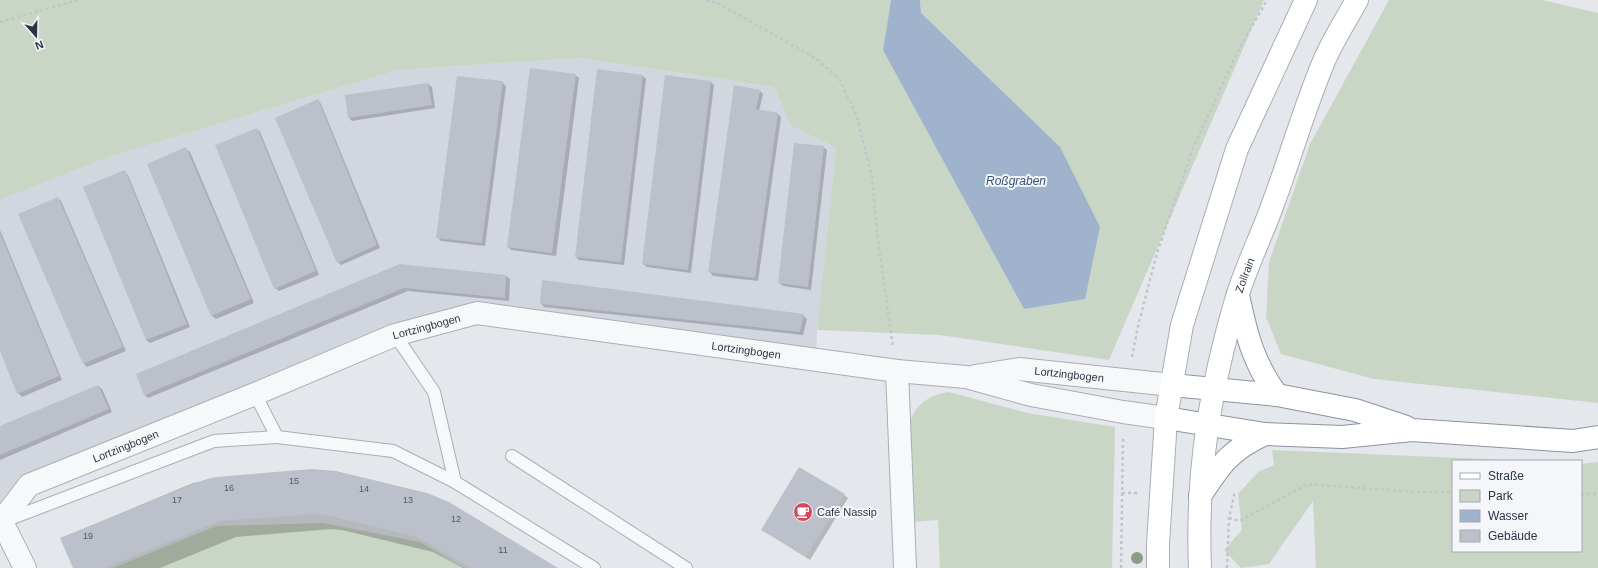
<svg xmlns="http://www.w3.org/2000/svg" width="1598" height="568" font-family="Arial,sans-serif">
<rect width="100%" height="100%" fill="#e4e7ec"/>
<!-- built -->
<path fill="#d2d6de" d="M580,58L774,87L791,126L836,148L817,330L816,360L477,313L29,485L0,523V200L109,157L398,70Z"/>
<!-- green -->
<g fill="#c9d6c5">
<path d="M0,0H891L883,50L921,13L920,0H1264L1109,360L940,335L817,330L836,148L791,126L774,87L580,58L398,70L109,157L0,200Z"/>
<path d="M1389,0H1542L1598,13V403L1374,379L1281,354L1266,317L1269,262L1310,144Z"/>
<path d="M949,392L1027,413L1115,427L1112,568H940L938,520L912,522L909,423C916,405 929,394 949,392Z"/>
<path d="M1272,450L1530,461H1453V551H1581V464L1598,462V568H1316L1313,501L1269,564L1241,568L1224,550L1242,530L1238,494L1258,472L1274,465Z"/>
<path d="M323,523L420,542L464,568H113L216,526Z"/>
</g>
<!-- water -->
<path fill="#9fb4cc" d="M891,0H920L921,13L1060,147L1100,227L1085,299L1024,309L883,50Z"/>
<!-- shadow -->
<g fill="#0003">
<path d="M598,70L643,76L646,79L624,265L579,260L576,257Z"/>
<path d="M575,75L579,78L556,256L511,250L508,247Z"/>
<path d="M502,82L506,86L485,246L441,241L437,237Z"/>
<path d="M711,82L714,85L691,273L647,267L643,264Z"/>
<path d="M428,84L432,87L435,108L352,121L349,118Z"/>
<path d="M760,91L763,94L759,111L778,114L781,117L758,281L713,276L710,272Z"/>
<path d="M318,100L321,104L380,248L341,265L338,262Z"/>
<path d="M257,129L260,132L319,275L279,291L275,288Z"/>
<path d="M823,147L827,150L811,290L783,286L779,283Z"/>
<path d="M186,149L190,152L254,303L216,319L212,316L148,165Z"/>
<path d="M124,172L128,175L190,327L150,343L146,340Z"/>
<path d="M58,198L61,201L126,351L87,367L84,364L20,214Z"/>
<path d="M0,230L62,380L22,397L18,393L0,349Z"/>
<path d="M400,265L506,276L510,279L509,301L408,291L148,398L145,395Z"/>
<path d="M541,303L803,315L807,319L803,335L544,307Z"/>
<path d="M98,386L102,389L112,412L0,460V427Z"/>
<path d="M216,478L556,568H463L433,552L342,530L332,529L236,537L160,568H74L61,538L193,483Z"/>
<path d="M844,495L848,498L810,560L763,530Z"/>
</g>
<!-- building -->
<g fill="#bbc0ca">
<path d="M530,68L576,74L552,253L507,247Z"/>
<path d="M597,69L643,75L621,262L575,257Z"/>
<path d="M665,75L711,81L688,270L642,264Z"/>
<path d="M457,76L503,81L482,243L436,238Z"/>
<path d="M428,83L432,105L348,118L345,95Z"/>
<path d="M734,85L760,90L756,109L778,113L755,278L708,272Z"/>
<path d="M318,99L377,245L337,263L275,118Z"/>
<path d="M257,128L316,271L274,289L215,145Z"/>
<path d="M794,143L824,146L808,287L778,283Z"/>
<path d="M186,147L251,299L211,316L147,164Z"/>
<path d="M125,170L187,324L146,340L83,187Z"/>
<path d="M58,197L123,347L83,364L18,214Z"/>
<path d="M0,233L59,376L17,394L0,351Z"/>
<path d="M400,264L506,275L505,298L404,288L144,395L136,374Z"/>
<path d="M542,280L804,314L800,332L540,304Z"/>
<path d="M98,385L109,409L0,455V426Z"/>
<path d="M799,467L845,494L806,557L761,530Z"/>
<path d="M312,469L336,471L427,493L449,502L558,568H471L417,537L326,515L315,514L220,521L105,568H73L60,538L204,480L216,477Z"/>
</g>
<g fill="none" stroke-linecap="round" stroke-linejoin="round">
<defs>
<g id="service">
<path d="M395,335L434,392L455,482"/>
<path d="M255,394L277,437L393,451L455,482L594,568"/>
<path d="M512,456L686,568"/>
<path d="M7,520L214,441L277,437"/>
</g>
<g id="minor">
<path d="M897,371L905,568"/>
<path id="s1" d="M975,376L1019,369L1172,385"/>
<path d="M2,522L25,568"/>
<path id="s2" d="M0,523L29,485L255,394L395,335L477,313L897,371L966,377L1031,395L1123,412L1166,418"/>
</g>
<g id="secondary">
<path d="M1158,568V544L1166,418L1182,325L1237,149L1306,0"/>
<path id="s3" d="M1200,568C1196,473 1210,388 1237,297C1247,264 1263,233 1274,201C1291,155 1305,106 1324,61C1333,40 1346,20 1357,0"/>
</g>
<g id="trunk">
<path d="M1238,295C1246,333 1253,363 1277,395"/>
<path d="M1172,385L1277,395L1355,410L1406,427"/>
<path d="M1166,418L1265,434L1342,437L1412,430L1573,441L1598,437"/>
<path d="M1200,496C1221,464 1230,450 1265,434"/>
</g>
</defs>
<!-- service casing -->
<use href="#service" stroke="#a9aeb7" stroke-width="14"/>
<!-- minor casing -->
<use href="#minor" stroke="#a9aeb7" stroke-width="24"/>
<!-- secondary casing -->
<use href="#secondary" stroke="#a9aeb7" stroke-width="24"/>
<!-- trunk casing -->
<use href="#trunk" stroke="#8b94a3" stroke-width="24"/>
<!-- path -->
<g stroke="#c2c5cb" stroke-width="2.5" stroke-dasharray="3 3" stroke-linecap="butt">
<path d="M706,0L719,4L817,59L840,80L856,114L872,177L877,233L893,347"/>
<path d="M0,22L78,0"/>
<path d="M1132,357L1138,326L1157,253L1193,148L1238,51L1267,0"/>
<path d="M1122,493H1137"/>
<path d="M1581,494H1598"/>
<path d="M1229,518L1240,521L1307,484L1417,492H1453"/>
<path d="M1121,568L1123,437"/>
<path d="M1227,568L1229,518L1235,491"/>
</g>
<!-- service -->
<use href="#service" stroke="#f7f8fa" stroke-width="12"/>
<!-- minor -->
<use href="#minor" stroke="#f7f8fa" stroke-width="22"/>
<!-- secondary -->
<use href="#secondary" stroke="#fff" stroke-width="22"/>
<!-- trunk -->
<use href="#trunk" stroke="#fff" stroke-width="22"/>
</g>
<!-- trees -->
<circle fill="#899d89" cx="1137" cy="558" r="6"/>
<!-- icons -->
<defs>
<symbol id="cafe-disc" viewBox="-11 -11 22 22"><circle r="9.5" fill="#d1495b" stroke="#f4f6f9"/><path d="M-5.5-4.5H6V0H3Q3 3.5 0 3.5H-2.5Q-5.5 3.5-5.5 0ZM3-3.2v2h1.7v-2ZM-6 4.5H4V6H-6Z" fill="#fff"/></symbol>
</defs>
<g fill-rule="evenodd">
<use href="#cafe-disc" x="792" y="501" width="22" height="22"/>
</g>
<g text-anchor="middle" stroke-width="4" stroke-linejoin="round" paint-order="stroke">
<!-- number labels -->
<g font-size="9" fill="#4f5766">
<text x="294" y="484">15</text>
<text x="229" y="491">16</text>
<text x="364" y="492">14</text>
<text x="177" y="503">17</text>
<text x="408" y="503">13</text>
<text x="456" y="522">12</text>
<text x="88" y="539">19</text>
<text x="503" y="553">11</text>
</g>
<!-- street labels -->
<g font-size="11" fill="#2b3445" stroke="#f4f6f9">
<text dy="4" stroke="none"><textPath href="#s3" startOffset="298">Zollrain</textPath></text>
<text dy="4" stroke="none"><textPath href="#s2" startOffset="476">Lortzingbogen</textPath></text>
<text dy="4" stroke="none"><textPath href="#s2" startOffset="800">Lortzingbogen</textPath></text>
<text dy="4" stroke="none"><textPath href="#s1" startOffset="95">Lortzingbogen</textPath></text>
<text dy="4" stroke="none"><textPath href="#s2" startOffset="152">Lortzingbogen</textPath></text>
</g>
<!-- poi labels -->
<g font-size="11" fill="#2b3445" stroke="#f4f6f9" text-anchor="start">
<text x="817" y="516">Café Nassip</text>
</g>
<!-- water labels -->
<g font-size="12" font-style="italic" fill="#34527a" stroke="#f4f6f9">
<text x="1016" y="185">Roßgraben</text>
</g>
</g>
<!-- legend -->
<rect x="1452" y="460" width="130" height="92" fill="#f4f6f9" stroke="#a4a8b1"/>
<rect x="1460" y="473" width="20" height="6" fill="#ffffff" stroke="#a4a8b1"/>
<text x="1488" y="480" font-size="12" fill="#2b3445">Straße</text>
<rect x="1460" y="490" width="20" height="12" fill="#c9d6c5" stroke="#a4a8b1"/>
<text x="1488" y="500" font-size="12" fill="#2b3445">Park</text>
<rect x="1460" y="510" width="20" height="12" fill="#9fb4cc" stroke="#a4a8b1"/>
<text x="1488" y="520" font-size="12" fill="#2b3445">Wasser</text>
<rect x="1460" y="530" width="20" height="12" fill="#bbc0ca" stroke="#a4a8b1"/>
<text x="1488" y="540" font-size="12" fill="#2b3445">Gebäude</text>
<!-- north arrow -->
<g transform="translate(36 36) rotate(160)" stroke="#f4f6f9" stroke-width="3" paint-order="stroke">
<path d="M0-3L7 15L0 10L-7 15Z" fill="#2b3445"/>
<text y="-6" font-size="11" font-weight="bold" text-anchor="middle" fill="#2b3445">N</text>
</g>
</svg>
